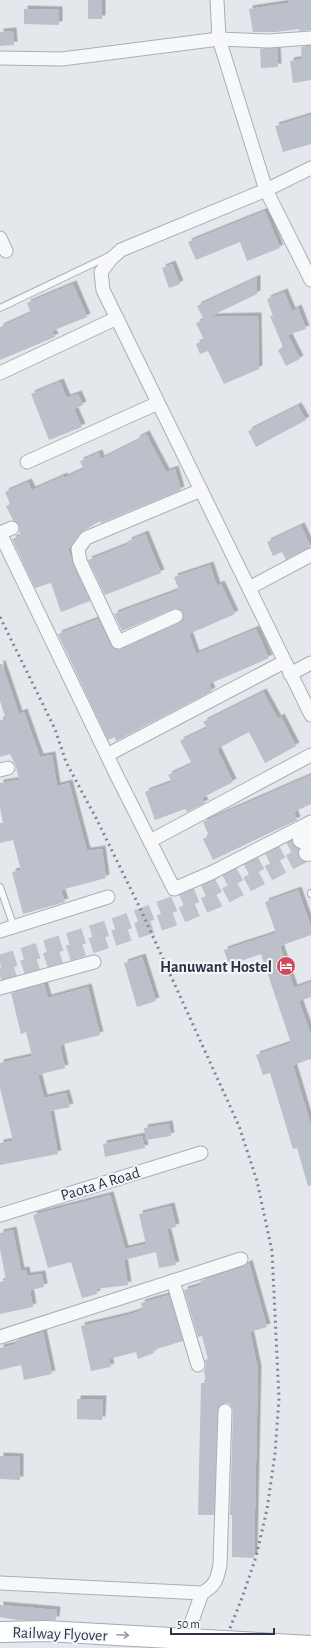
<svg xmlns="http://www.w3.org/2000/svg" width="311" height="1648" font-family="'Alegreya Sans',sans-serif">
<defs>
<filter id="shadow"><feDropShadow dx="3.5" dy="-3.5" stdDeviation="0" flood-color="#0004"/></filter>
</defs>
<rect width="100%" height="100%" fill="#e4e7ec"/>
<!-- building -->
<g fill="#bbc0ca" filter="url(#shadow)">
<rect x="88" y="0" width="14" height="19"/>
<path d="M288,0H311V30L299,31V29L276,32H253L249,9L288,3Z"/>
<path d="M24,9L59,10V25L24,24Z"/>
<path d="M13,31L14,45L0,46V32Z"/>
<path d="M311,46V80L293,83L290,61L302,59L301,47Z"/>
<path d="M277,48L278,67L261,68L260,49Z"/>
<path d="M311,115V144L283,152L275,126Z"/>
<path d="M265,211L280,248L247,261L240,242L196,260L188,242Z"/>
<path d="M172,264L180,284L169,288L162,268Z"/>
<path d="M257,278V294L209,317L258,316L259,369L224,384L208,351L200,354L196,344L204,340L196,323L204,320L197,306Z"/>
<path d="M73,284L87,317L52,331L55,337L0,360V327L31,313L27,303Z"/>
<path d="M284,292L292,311L298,308L306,329L288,335L300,359L286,366L278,350L283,347L270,316H273L267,299Z"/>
<path d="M60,382L67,398L78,394L83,405L74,409L82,427L49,440L31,394Z"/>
<path d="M298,406L306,420L256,447L248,431Z"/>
<path d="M146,434L166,472L175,469L181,490L101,523L100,521L80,533L68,549L90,601L61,612L51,583L35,588L12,539L20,536L19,525L13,520L6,506L10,504L5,492L28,482L32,490L64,476V478L84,469L80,461L99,453L101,459L137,441L136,439Z"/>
<path d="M301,526L311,547L286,560L282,552L273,556L267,542Z"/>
<path d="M145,534L161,573L105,595L88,560L129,544L128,541Z"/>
<path d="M210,565L217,586L221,584L235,614L189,634L196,654L256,629L269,658L209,684L212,691L116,741L115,737L108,740L58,634L98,619L111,645L118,650L179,623L183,620V613L176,608L122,631L114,614L179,590L174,577Z"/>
<path d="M0,664H2L19,714L24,712L40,757L52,755L57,786L69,783L87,851L102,849L106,878L61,890L65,902L23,914L12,872L21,870L13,840L0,843V823H3L0,807V783L19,780L16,766L10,754L0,757V720L6,719L0,701Z"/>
<path d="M263,692L278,719L281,717L296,746L265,763L249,732L217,749L233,782L202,798L205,803L187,812L185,809L155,820L145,792L172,782L168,775L192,764L180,741L207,728L203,722Z"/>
<path d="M311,775V804L294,812L297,820L213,860L203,839L209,836L203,822Z"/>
<path d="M298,890L311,927V935L280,946L294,988L311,982V997L299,1001L311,1035V1059L293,1065L311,1126V1185L308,1186L297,1148L293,1149L270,1073L263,1075L256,1055L291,1043L261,954L229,965L224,950L276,933L265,902Z"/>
<path d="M142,957L156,1001L137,1007L124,963Z"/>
<path d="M44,984L48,998L88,987L100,1035L60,1045L65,1068L38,1075L44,1098L66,1093L70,1107L50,1111L58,1154L0,1165V1143L13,1141L0,1088V1063L32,1056L26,1032L21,1034L11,993Z"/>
<path d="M169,1124L171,1136L146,1140L144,1128Z"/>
<path d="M142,1136L145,1148L105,1157L103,1144Z"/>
<path d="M110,1195L125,1249L146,1244L139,1214L171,1206L176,1227L167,1229L176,1265L159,1268L156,1252L124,1260L128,1285L96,1289L97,1294L82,1298L71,1262L48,1268L33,1215Z"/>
<path d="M13,1230L21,1271L26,1270L27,1276L42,1274L44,1287L30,1290L33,1307L0,1314V1282L6,1280L0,1249V1233Z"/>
<path d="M249,1263L267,1327L250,1332L258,1369L254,1558L232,1557V1515H230L233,1411L230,1404L226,1403L218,1407L214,1515H198L201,1383H206L204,1371L206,1366L205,1360L208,1359L202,1336L198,1337L184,1290L201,1285L200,1281L243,1267Z"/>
<path d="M169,1295L183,1341L153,1350L154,1353L138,1359L136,1352L109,1359L111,1367L91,1371L81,1326L128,1315L143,1310L141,1303Z"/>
<path d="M43,1332L52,1374L24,1380L21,1365L0,1370V1348L16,1344L15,1341Z"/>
<path d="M77,1399H103L102,1420L77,1419Z"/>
<path d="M0,1456L20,1457V1480L0,1479Z"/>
<path d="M0,1605L57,1610L56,1620H17L0,1617Z"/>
</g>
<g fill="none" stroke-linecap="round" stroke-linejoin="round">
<!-- tertiary-tunnel -->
<g stroke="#bfc3cb" stroke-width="16" stroke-dasharray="16 8" stroke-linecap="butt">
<path d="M0,963L117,925L171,905L212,888L301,840"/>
<path d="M0,976L177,917L217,900L307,853"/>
</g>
<defs>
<g id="service">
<path d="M0,308L109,256"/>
<path d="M0,887L14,927"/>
<path d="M311,893V894"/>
</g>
<g id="minor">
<path d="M217,0L219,39L266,190L311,280"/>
<path d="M0,58L62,59L219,39L268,41L311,38"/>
<path d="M311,168L266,190L121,250L111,259L101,272L103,290L311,715"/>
<path d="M0,238L6,251"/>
<path d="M0,373L117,318"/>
<path d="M27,462L158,403"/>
<path d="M12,528L0,533L116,774L174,889L211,873L311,822"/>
<path d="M249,588L311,555"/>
<path d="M176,616L118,642L80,561L78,549L86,538L201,490"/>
<path d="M290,674L311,663"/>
<path d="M107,755L284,662"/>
<path d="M0,770L8,768"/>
<path d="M150,841L311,755"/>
<path d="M0,931L108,897"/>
<path d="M0,988L94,962"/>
<path d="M0,1215L201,1153"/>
<path d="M173,1281L198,1365"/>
<path d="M0,1337L241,1259"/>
<path d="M0,1583L202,1593C215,1586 217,1580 220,1565L225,1411"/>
<path d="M183,1646L202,1593"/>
</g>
<g id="tertiary">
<path d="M301,840L311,834"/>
<path d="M307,853L311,851"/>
</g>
</defs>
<!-- service casing -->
<use href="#service" stroke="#a9aeb7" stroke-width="8"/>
<!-- minor casing -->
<use href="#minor" stroke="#a9aeb7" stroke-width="15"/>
<!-- tertiary casing -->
<use href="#tertiary" stroke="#a9aeb7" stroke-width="18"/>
<!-- service -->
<use href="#service" stroke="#f7f8fa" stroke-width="6"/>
<!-- minor -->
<use href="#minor" stroke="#f7f8fa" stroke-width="13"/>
<!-- tertiary -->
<use href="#tertiary" stroke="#f7f8fa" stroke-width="16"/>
<!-- rail -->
<path stroke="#7d8696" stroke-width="3" stroke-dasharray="2 4" stroke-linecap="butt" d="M0,617L55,729L66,762L96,818L140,908L239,1126L257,1181L272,1251L279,1399L275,1454L267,1509L256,1557L242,1598L222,1648"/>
<defs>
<path id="primary-bridge" d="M0,1632L46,1631L311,1646"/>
</defs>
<!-- primary-bridge casing -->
<use href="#primary-bridge" stroke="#a3abb8" stroke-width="22" stroke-linecap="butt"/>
<!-- primary-bridge -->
<use href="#primary-bridge" stroke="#fff" stroke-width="20"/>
</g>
<!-- one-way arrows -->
<defs><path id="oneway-shaft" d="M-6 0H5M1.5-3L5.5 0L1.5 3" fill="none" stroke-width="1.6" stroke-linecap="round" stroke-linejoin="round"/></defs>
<use stroke="#959aa2" href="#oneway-shaft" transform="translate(123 1635) rotate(3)"/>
<!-- icons -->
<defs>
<symbol id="hotel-disc" viewBox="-11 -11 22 22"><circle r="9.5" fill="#d1495b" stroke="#f4f6f9"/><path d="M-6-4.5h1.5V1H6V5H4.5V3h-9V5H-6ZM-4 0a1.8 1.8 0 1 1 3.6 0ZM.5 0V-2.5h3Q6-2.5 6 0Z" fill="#fff"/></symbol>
</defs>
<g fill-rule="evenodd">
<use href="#hotel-disc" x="275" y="955" width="22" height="22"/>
</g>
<g text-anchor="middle" stroke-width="4" stroke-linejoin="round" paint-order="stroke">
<!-- poi labels -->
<g font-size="16" font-weight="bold" fill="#2b3445" stroke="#f4f6f9" text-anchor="end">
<text x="272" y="972">Hanuwant Hostel</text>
</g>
<!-- street labels -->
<g font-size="16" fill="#2b3445" stroke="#f4f6f9">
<text transform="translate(100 1183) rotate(-17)" y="6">Paota A Road</text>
<text transform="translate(60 1633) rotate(2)" y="6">Railway Flyover</text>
</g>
</g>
<!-- scale -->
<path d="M171 1628v6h103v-6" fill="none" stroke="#2b3445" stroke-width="2"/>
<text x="177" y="1628" font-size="12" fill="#2b3445" stroke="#f4f6f9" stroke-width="3" paint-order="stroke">50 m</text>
</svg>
